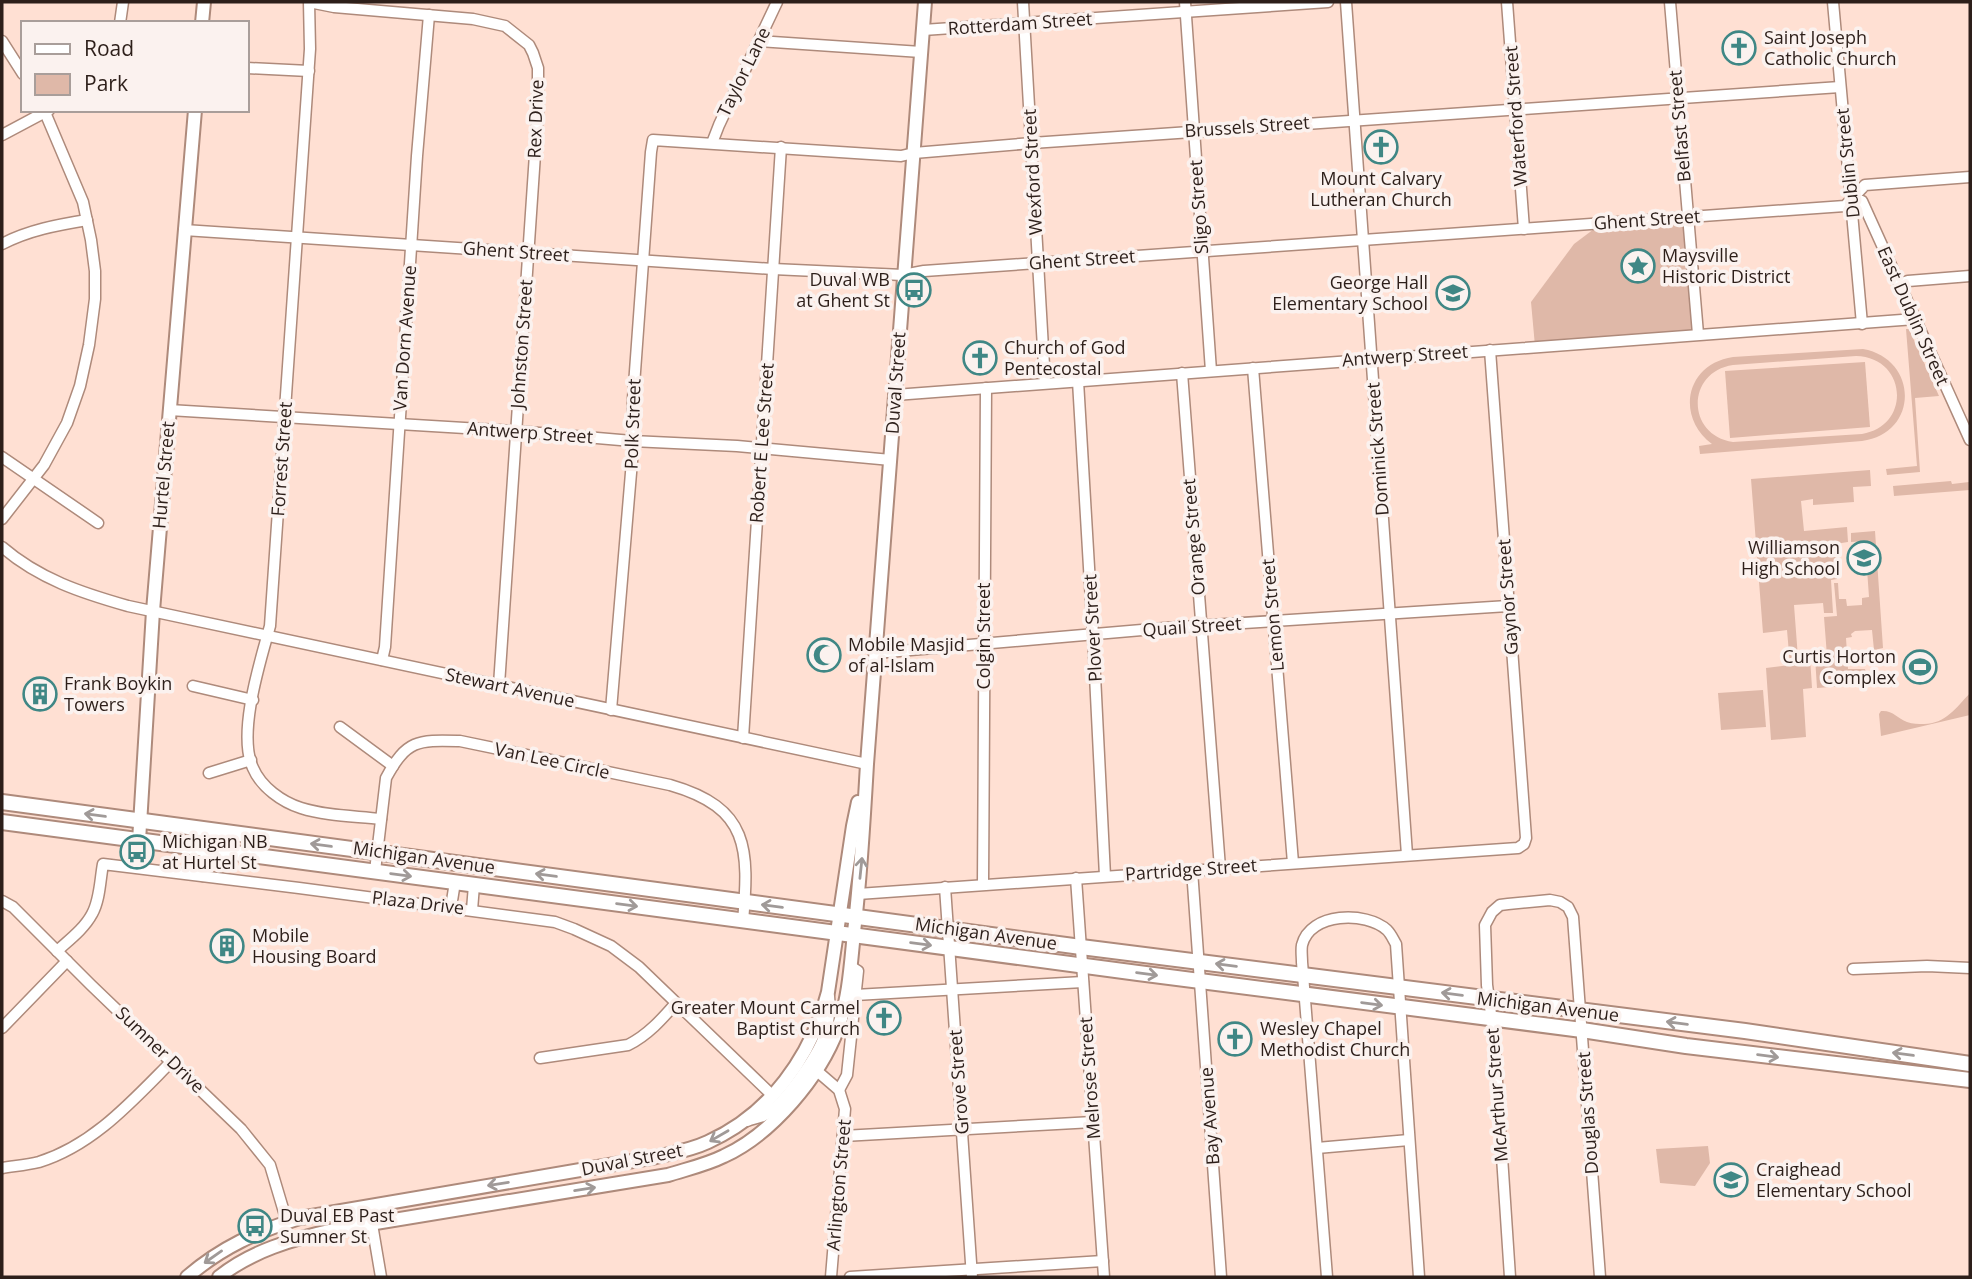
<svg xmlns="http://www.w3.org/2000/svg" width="1972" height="1279" font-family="'Open Sans',sans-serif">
<rect width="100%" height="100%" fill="#ffe0d3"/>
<!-- green -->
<g fill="#dfb8a8" fill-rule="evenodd">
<path d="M1688,217L1698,334L1535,346L1531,302L1574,244L1602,223Z"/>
<path d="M1906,329H1909L1939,396L1915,398L1920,472L1887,475L1886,469L1917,466Z"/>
<path d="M1863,349C1919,359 1919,434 1862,441L1700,454L1699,446L1712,444C1675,416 1686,364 1733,357ZM1856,356C1907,357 1912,426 1862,434L1733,442C1686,435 1686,372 1733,365Z"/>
<path d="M1865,362L1870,427L1730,438L1725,371Z"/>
<path d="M1870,470L1871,486L1853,487L1854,502L1813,505V499L1801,501L1804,531L1847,527L1848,542L1835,544L1837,579L1831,580L1833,613H1824L1823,603L1794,605L1798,658L1810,657L1812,688L1803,689L1806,737L1771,740L1766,668L1790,665L1787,630L1763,633L1751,479Z"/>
<path d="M1951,481L1952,484L1969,482L1970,490L1894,496L1893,486Z"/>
<path d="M1875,531L1883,648L1874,650L1872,630L1855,631L1851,634L1852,637L1846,638L1848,669H1865L1866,673L1870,672L1869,684L1817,688L1815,657L1827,656L1824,617L1837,616L1834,583H1838L1839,599H1846L1847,606L1862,605V598L1869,597L1865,541L1851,542V533Z"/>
<path d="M1763,690L1766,727L1721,730L1718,693Z"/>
<path d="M1970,693V715L1881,736L1879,714L1881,711C1893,710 1897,718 1907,722C1913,724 1918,724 1924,724C1945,724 1957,707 1970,693Z"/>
<path d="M1708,1146L1710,1163L1695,1186L1660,1183L1656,1149Z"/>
</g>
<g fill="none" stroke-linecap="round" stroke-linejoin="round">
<defs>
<g id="minor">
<path d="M1023,2L1045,383"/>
<path d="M1185,2L1211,371"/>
<path d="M1346,2L1407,855"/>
<path d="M1507,2L1524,229"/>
<path d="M1670,2L1698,334"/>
<path d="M1833,2L1862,324"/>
<path d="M120,23L123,2"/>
<path d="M923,30L1328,2"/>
<path d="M2,41L23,74"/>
<path d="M759,41L921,52"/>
<path d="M247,68L309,71"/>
<path d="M2,135L49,110"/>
<path d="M712,143L719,125L777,2"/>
<path d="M1852,198L1862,201L1970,440"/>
<path d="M184,230L773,269L903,275L924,271L1845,206L1865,185L1970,177"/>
<path d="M2,244C29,230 57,225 87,220"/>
<path d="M1899,284L1908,281L1970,276"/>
<path d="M1253,368L1293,863"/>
<path d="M1182,373L1220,868"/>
<path d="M1078,381L1093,635L1105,876"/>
<path d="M895,395L1915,319"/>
<path d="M169,410L516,431L632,441L737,446L891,460"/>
<path d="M2,457L98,523"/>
<path d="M2,519L44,465L67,423L80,386L89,345L95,299V271L91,240L83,202L44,110"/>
<path d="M2,547C39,579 82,593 128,606L867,764"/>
<path d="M876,653L1165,628L1508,606"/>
<path d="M382,660L385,647L417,156L429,15"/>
<path d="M193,686L253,700"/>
<path d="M611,710L632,461L633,399L651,152L653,140L901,156L914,153L1032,143L1840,87"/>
<path d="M340,727L393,766"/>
<path d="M743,738L781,147"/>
<path d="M209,773L251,760"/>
<path d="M381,819C355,816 326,816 301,808C282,802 261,787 253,768C237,734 260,662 270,626L310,49L309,2L334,7L473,19L505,26L529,45L533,53L538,68V110L499,685"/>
<path d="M1192,870L1221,1277"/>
<path d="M375,871L386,778C407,739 418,740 460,741L670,785C750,808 749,849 743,922"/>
<path d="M203,876L206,849"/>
<path d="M1076,878L1104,1277"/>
<path d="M983,884L986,388"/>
<path d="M945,887L972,1277"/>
<path d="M858,894L1518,848L1524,844L1526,838L1490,350"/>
<path d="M2,901L13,907L91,985L241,1129L270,1165L287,1222"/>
<path d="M451,907L455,882"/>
<path d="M472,910L474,885"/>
<path d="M57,951C69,940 84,929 92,914C100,900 100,880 103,864L299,888L555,922L574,929L611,946L639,967L773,1096"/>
<path d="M1853,969L1927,966L1970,968"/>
<path d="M855,995L1083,982"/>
<path d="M2,1028L67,961"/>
<path d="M540,1058L628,1045C648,1035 662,1019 676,1003"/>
<path d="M810,1065L839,1090L845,1109L831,1277"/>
<path d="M839,1090L847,1075L858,971L850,966"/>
<path d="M747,1121C752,1119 758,1118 763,1116C784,1106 821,1052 827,1028C829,1018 830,1006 829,996"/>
<path d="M843,1136L1093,1122"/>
<path d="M1317,1148L1409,1140"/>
<path d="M2,1168C14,1166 27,1165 39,1162C94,1145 133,1100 172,1061"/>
<path d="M330,1216L361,1219L372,1224L381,1277"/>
<path d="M850,1277L1103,1261"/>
<path d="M1327,1277L1302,962C1302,957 1301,950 1302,945C1310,912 1366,911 1387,930C1391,934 1393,939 1396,944L1419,1277"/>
<path d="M1510,1277L1494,1036L1487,985L1485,925L1492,912L1500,905L1508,904L1550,900L1560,902L1568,907L1573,917L1600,1277"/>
</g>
<g id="tertiary">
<path d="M202,23L204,2"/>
<path d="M139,841L153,611L195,110"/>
<path d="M187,1277C222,1247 256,1232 300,1218L656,1157C673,1153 691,1150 708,1142C770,1114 811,1057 828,992L853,826L858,802"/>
<path d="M219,1277C251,1251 293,1239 333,1230L668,1175C687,1169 706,1165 724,1156C772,1134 820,1077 838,1028C850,995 851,958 855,923C861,870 864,817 867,764L925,2"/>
</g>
<g id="secondary">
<path d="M2,802L1081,947L1745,1031L1970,1064"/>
<path d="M2,822L1138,973L1582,1030L1686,1046L1970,1080"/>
</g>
</defs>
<!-- minor casing -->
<use href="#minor" stroke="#ae8a7b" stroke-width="13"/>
<!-- tertiary casing -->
<use href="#tertiary" stroke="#ae8a7b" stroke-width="16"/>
<!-- secondary casing -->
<use href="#secondary" stroke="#ae8a7b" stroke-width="18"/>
<!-- minor -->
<use href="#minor" stroke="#fff" stroke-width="10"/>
<!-- tertiary -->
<use href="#tertiary" stroke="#fff" stroke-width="12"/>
<!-- secondary -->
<use href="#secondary" stroke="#fff" stroke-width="14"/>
</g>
<!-- one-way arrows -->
<defs><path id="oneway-shaft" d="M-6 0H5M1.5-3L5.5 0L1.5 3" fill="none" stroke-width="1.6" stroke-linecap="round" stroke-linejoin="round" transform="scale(1.75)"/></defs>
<g stroke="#a09a98">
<use href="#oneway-shaft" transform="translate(95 815) rotate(-172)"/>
<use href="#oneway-shaft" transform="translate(321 845) rotate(-172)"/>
<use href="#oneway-shaft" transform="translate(861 868) rotate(-84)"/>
<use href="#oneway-shaft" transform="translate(401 875) rotate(8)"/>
<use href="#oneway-shaft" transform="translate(546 875) rotate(-172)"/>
<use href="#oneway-shaft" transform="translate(627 905) rotate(7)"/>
<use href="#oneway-shaft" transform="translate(772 906) rotate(-173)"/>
<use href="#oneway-shaft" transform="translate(921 944) rotate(7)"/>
<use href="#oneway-shaft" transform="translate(1226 965) rotate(-173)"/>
<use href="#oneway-shaft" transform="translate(1147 974) rotate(7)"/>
<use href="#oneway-shaft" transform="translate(1452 994) rotate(-173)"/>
<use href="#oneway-shaft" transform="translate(1372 1004) rotate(8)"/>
<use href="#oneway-shaft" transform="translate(1677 1023) rotate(-173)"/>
<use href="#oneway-shaft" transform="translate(1903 1054) rotate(-172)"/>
<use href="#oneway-shaft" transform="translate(1768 1056) rotate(7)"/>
<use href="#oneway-shaft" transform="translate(719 1136) rotate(150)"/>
<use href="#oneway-shaft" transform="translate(498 1184) rotate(171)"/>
<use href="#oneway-shaft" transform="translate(585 1189) rotate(-9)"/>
<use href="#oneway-shaft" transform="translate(213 1257) rotate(145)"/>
</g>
<!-- icons -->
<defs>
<symbol id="church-ring" viewBox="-11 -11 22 22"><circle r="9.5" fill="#fbf2ef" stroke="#3f8785" stroke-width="1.5"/><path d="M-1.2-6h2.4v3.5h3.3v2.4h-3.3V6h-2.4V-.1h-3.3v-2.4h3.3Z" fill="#3f8785"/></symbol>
<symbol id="sight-ring" viewBox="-11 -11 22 22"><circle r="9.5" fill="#fbf2ef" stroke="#3f8785" stroke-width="1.5"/><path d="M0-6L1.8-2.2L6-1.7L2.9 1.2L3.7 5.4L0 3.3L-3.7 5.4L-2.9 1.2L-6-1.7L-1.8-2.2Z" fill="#3f8785"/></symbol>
<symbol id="bus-ring" viewBox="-11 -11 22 22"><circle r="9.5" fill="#fbf2ef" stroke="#3f8785" stroke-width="1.5"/><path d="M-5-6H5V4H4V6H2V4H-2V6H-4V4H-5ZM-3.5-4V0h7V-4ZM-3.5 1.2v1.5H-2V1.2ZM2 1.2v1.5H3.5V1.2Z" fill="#3f8785"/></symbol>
<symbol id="school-ring" viewBox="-11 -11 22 22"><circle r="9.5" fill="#fbf2ef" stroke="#3f8785" stroke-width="1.5"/><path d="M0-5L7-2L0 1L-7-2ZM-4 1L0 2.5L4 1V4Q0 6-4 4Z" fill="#3f8785"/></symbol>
<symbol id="mosque-ring" viewBox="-11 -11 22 22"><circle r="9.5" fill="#fbf2ef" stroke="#3f8785" stroke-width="1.5"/><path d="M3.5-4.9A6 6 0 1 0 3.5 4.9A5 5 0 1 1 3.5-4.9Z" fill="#3f8785"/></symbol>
<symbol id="stadium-ring" viewBox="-11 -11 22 22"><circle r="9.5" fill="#fbf2ef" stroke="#3f8785" stroke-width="1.5"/><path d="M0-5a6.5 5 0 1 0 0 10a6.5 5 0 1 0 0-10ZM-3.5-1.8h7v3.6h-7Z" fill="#3f8785"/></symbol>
<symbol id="building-ring" viewBox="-11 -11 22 22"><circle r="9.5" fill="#fbf2ef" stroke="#3f8785" stroke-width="1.5"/><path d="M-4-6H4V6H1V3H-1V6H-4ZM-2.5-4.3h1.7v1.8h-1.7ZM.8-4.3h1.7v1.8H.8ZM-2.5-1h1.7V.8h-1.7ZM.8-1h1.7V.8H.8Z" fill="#3f8785"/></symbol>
</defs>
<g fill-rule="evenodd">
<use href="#church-ring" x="1720" y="29" width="38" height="38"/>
<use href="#church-ring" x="1362" y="128" width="38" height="38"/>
<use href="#sight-ring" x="1619" y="247" width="38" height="38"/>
<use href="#bus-ring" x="895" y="271" width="38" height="38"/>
<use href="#school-ring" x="1434" y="274" width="38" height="38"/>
<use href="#church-ring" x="961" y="339" width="38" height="38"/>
<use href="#school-ring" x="1845" y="539" width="38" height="38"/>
<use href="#mosque-ring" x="805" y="636" width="38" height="38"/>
<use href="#stadium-ring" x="1901" y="648" width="38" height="38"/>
<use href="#building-ring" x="21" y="675" width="38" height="38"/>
<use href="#bus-ring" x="118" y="833" width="38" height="38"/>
<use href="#building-ring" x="208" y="927" width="38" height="38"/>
<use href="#church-ring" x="865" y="999" width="38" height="38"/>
<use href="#church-ring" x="1216" y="1020" width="38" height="38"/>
<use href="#school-ring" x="1712" y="1161" width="38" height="38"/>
<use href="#bus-ring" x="236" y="1207" width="38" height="38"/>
</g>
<g text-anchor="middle" stroke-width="7" stroke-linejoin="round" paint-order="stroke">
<!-- street labels -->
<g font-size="18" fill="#2d1f1a" stroke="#fbf2ef">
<text transform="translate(1020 24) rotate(-4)" y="6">Rotterdam Street</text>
<text transform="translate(744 72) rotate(-64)" y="6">Taylor Lane</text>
<text transform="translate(1516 116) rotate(-94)" y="6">Waterford Street</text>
<text transform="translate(536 119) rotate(-88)" y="6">Rex Drive</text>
<text transform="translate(1680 126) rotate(-95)" y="6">Belfast Street</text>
<text transform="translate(1247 127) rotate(-4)" y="6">Brussels Street</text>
<text transform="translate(1848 163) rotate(-96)" y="6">Dublin Street</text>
<text transform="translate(1033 172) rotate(-93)" y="6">Wexford Street</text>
<text transform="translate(1199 207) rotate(-94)" y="6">Sligo Street</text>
<text transform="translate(1647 220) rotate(-4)" y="6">Ghent Street</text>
<text transform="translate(516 252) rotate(4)" y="6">Ghent Street</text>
<text transform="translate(1082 260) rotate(-4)" y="6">Ghent Street</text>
<text transform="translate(1913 316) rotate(66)" y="6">East Dublin Street</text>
<text transform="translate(405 338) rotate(-86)" y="6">Van Dorn Avenue</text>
<text transform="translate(522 344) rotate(-86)" y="6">Johnston Street</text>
<text transform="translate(1405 356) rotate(-4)" y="6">Antwerp Street</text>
<text transform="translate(896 383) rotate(-86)" y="6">Duval Street</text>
<text transform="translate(633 424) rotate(-88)" y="6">Polk Street</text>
<text transform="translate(530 433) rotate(4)" y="6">Antwerp Street</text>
<text transform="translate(762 443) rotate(-86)" y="6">Robert E Lee Street</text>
<text transform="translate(1378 449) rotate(-94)" y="6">Dominick Street</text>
<text transform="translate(282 459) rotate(-86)" y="6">Forrest Street</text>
<text transform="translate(164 475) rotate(-85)" y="6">Hurtel Street</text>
<text transform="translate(1194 537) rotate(-95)" y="6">Orange Street</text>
<text transform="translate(1508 597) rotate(-94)" y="6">Gaynor Street</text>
<text transform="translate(1273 615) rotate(-95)" y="6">Lemon Street</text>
<text transform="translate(1192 627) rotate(-4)" y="6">Quail Street</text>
<text transform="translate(1093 628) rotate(-93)" y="6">Plover Street</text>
<text transform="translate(984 636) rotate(-90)" y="6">Colgin Street</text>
<text transform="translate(510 688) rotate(12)" y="6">Stewart Avenue</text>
<text transform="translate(552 761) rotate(12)" y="6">Van Lee Circle</text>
<text transform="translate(424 858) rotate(8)" y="6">Michigan Avenue</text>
<text transform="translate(1191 870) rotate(-4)" y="6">Partridge Street</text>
<text transform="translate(418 903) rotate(7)" y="6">Plaza Drive</text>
<text transform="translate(986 934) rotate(8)" y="6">Michigan Avenue</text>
<text transform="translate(1548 1007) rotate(7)" y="6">Michigan Avenue</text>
<text transform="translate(160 1050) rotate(44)" y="6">Sumner Drive</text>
<text transform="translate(1090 1078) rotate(-94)" y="6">Melrose Street</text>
<text transform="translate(959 1082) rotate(-94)" y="6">Grove Street</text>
<text transform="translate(1497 1095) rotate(-94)" y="6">McArthur Street</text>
<text transform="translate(1588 1113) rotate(-94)" y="6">Douglas Street</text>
<text transform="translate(1210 1116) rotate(-94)" y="6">Bay Avenue</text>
<text transform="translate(632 1160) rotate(-11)" y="6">Duval Street</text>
<text transform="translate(839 1185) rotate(-85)" y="6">Arlington Street</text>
</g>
<!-- poi labels -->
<g font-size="18" fill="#2d1f1a" stroke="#fbf2ef" text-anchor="start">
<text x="1764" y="44">Saint Joseph<tspan x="1764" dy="21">Catholic Church</tspan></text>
<text x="1381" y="185" text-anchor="middle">Mount Calvary<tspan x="1381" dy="21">Lutheran Church</tspan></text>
<text x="1662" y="262">Maysville<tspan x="1662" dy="21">Historic District</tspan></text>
<text x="890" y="286" text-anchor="end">Duval WB<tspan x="890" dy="21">at Ghent St</tspan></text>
<text x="1428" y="289" text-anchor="end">George Hall<tspan x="1428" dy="21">Elementary School</tspan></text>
<text x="1004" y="354">Church of God<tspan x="1004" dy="21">Pentecostal</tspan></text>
<text x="1840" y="554" text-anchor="end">Williamson<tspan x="1840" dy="21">High School</tspan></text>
<text x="848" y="651">Mobile Masjid<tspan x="848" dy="21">of al-Islam</tspan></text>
<text x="1896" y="663" text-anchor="end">Curtis Horton<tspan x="1896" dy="21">Complex</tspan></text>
<text x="64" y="690">Frank Boykin<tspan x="64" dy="21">Towers</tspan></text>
<text x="162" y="848">Michigan NB<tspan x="162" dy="21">at Hurtel St</tspan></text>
<text x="252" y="942">Mobile<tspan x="252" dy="21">Housing Board</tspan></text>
<text x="860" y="1014" text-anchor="end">Greater Mount Carmel<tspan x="860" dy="21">Baptist Church</tspan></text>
<text x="1260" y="1035">Wesley Chapel<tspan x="1260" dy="21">Methodist Church</tspan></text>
<text x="1756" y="1176">Craighead<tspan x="1756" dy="21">Elementary School</tspan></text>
<text x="280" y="1222">Duval EB Past<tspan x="280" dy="21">Sumner St</tspan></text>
</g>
</g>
<!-- border -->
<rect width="1972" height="1279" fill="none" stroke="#2d1f1a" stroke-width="7"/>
<!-- legend -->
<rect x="21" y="21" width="228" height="91" fill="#fbf2ef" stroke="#a99e9a" stroke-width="2"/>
<rect x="35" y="44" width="35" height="10" fill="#ffffff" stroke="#a99e9a" stroke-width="2"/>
<text x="84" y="56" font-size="21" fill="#2d1f1a">Road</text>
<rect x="35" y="74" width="35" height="21" fill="#dfb8a8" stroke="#a99e9a" stroke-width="2"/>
<text x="84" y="91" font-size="21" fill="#2d1f1a">Park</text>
</svg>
